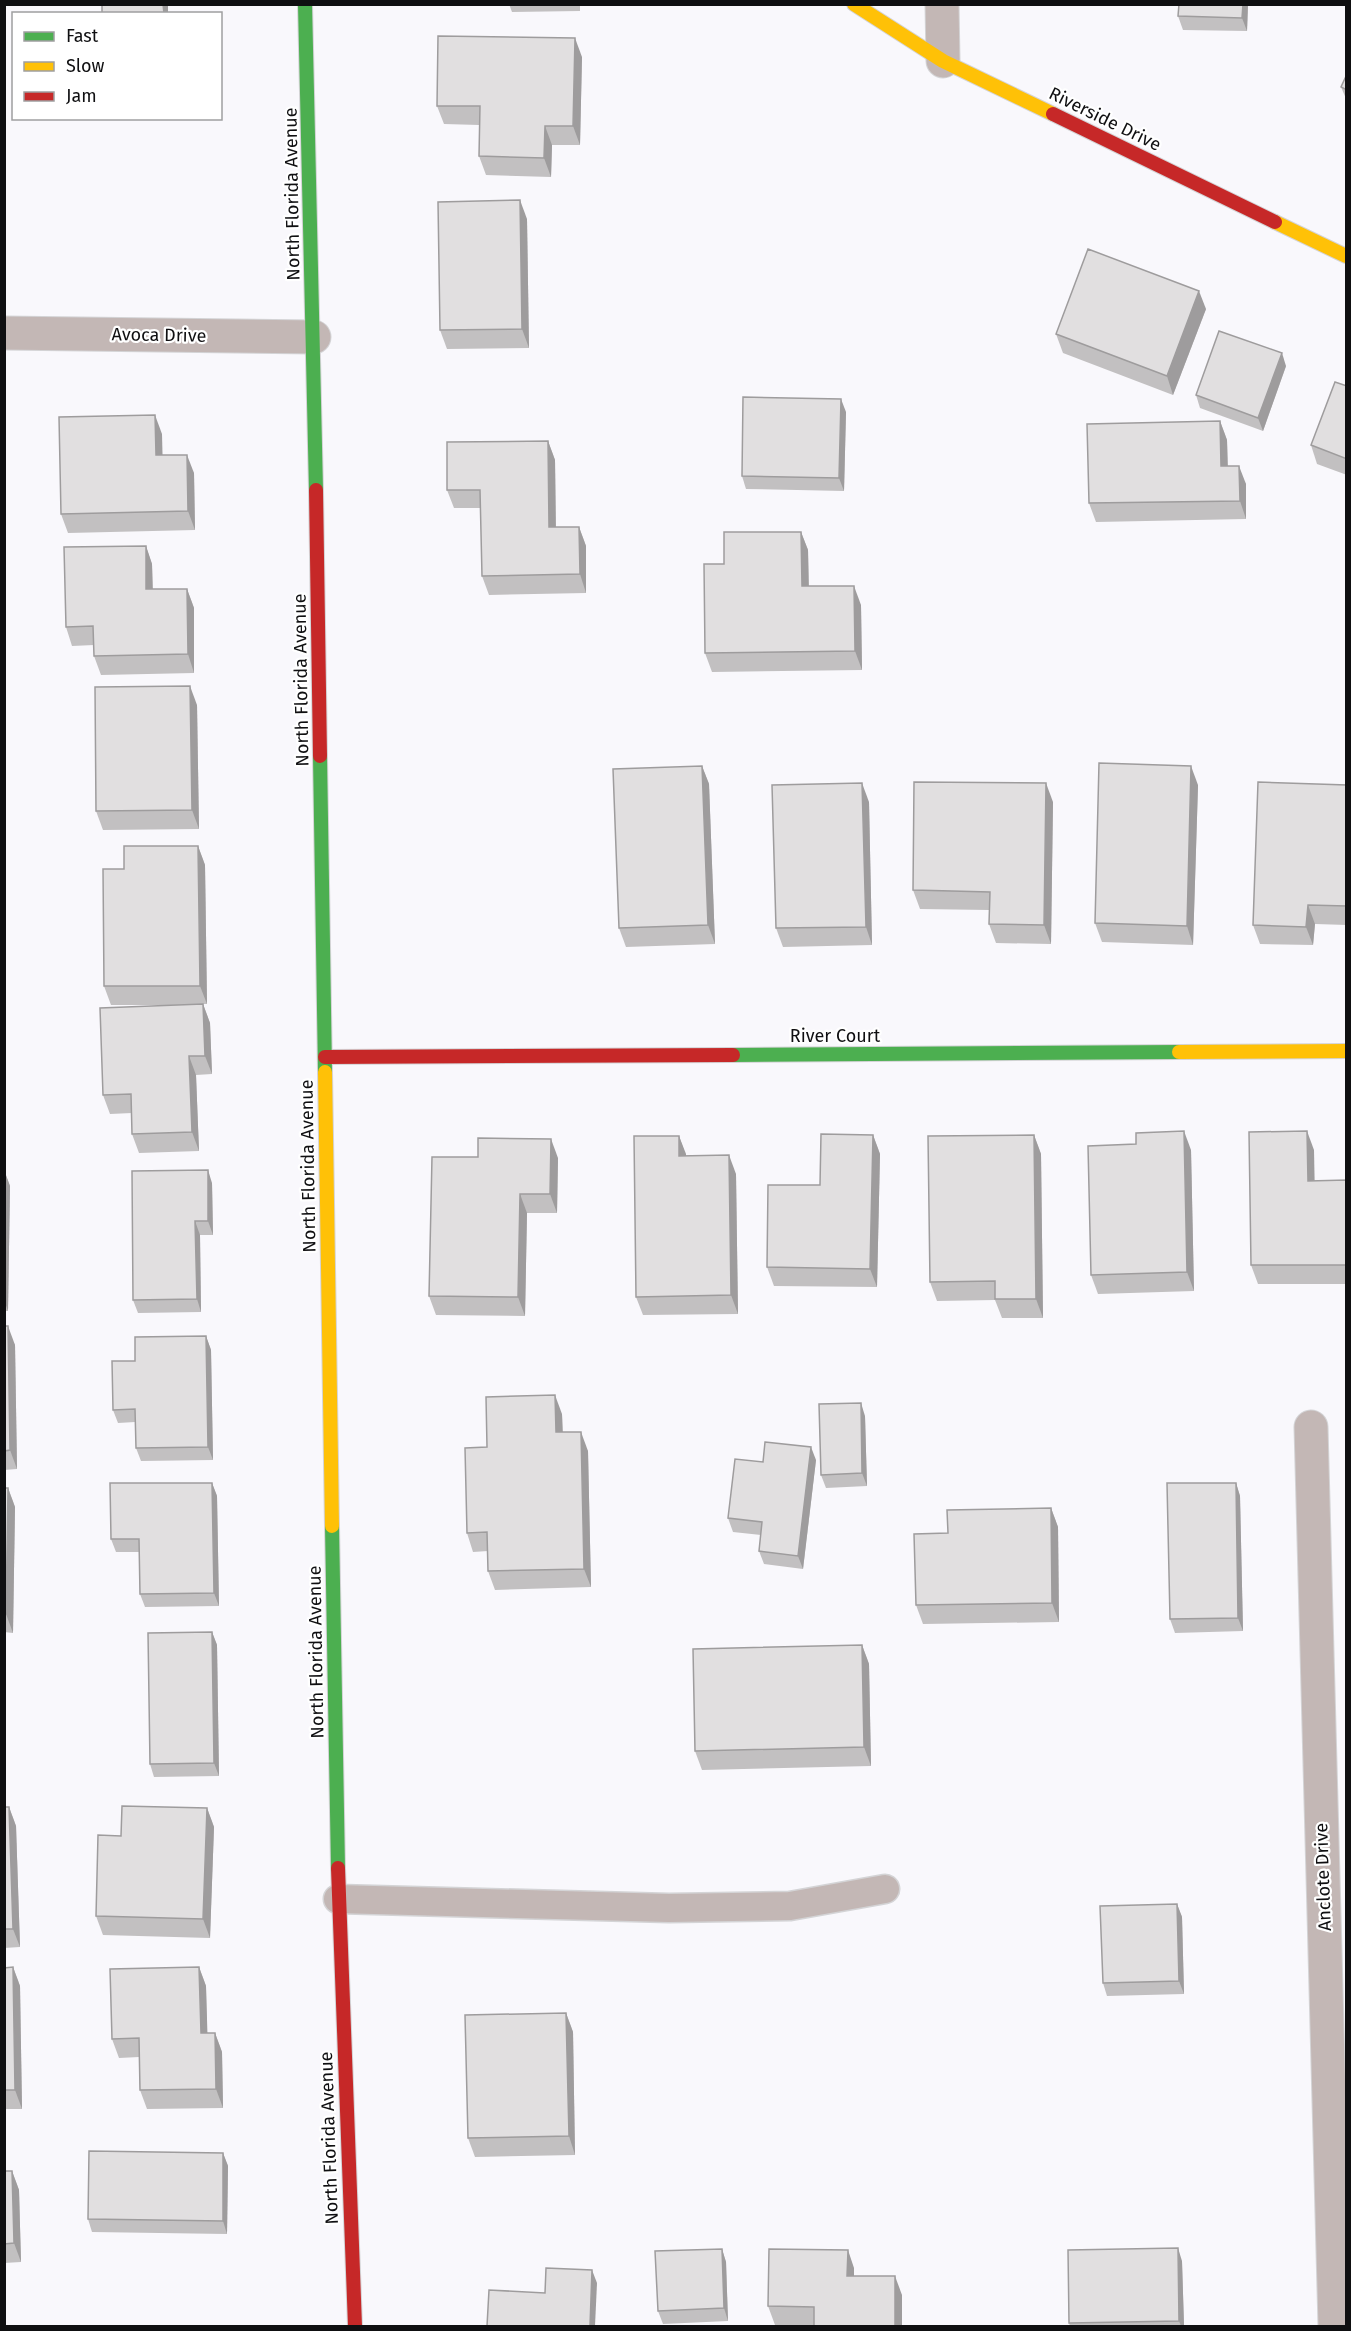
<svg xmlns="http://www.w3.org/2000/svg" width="1351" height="2331" font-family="'Fira Sans',sans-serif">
<rect width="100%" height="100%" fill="#f9f8fc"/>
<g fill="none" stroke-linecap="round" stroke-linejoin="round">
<defs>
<path id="lane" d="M338,1899L669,1908L790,1906L885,1889"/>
<g id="street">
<path d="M942,4L943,61"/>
<path d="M4,333L314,337"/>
<path d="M1311,1427L1335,2326"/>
</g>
<g id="fast">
<path d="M305,4L316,490"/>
<path d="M320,756L325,1072"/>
<path d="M733,1055L1179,1052"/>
<path d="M332,1526L338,1868"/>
</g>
<g id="slow">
<path d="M854,4L943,61L1053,114"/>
<path d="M1275,222L1346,256"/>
<path d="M1179,1052L1346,1051"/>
<path d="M325,1072L332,1526"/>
</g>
<g id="jam">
<path d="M1053,114L1275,222"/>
<path d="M316,490L320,756"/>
<path d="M325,1057L733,1055"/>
<path d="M338,1868L355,2326"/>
</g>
</defs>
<!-- lane casing -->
<use href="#lane" stroke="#d4d4d6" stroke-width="31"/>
<!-- street casing -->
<use href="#street" stroke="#d4d4d6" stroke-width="35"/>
<!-- fast casing -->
<use href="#fast" stroke="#d4d4d6" stroke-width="16"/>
<!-- slow casing -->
<use href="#slow" stroke="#d4d4d6" stroke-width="16"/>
<!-- jam casing -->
<use href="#jam" stroke="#d4d4d6" stroke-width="16"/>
<!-- lane -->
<use href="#lane" stroke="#c3b7b5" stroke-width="28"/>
<!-- street -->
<use href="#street" stroke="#c3b7b5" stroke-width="33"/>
<!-- fast -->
<use href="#fast" stroke="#4caf50" stroke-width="14"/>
<!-- slow -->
<use href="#slow" stroke="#ffc107" stroke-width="14"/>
<!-- jam -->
<use href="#jam" stroke="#c62828" stroke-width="14"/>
</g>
<!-- wall -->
<g fill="#c2c0c1">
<path d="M509,4H580V11L512,12Z"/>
<path d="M1248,4L1247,31L1183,30L1178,16Z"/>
<path d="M582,57L580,145H552L551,177L486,175L479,156V125L444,124L437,106Z"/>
<path d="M1347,74V101L1341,87Z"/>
<path d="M527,219L529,348L447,349L440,330Z"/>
<path d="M1206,309L1173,395L1063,353L1056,334Z"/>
<path d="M1286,366L1263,431L1200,408L1196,395Z"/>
<path d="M1347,386V475L1317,464L1311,445Z"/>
<path d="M846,412L844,491L746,489L742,476Z"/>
<path d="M1220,421L1227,440L1228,466L1246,484V519L1096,522L1089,503Z"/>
<path d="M162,434V455L194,473L195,530L68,533L61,514Z"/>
<path d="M548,441L555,460L556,527H579L586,546V593L489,595L482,576L481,508H454L447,490Z"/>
<path d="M801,532L808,550L809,586L861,605L862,670L712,672L705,653L724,564Z"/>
<path d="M146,546L152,564L153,589H187L194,608V673L101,675L94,656V645L72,646L66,627Z"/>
<path d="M197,705L199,829L103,830L96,811Z"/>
<path d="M702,766L709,784L715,944L626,947L619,928Z"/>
<path d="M1198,785L1193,945L1102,942L1095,923Z"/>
<path d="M1347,785V925L1315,924L1313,945L1260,944L1253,925Z"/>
<path d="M869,802L872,945L783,947L776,928Z"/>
<path d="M1053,802L1051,944L996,943L989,924V910L920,909L913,890Z"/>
<path d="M198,846L205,865L207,1004H203L210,1023L212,1074L196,1075L199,1151L139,1153L132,1134V1113L110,1114L103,1095L196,1005H111L104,986L124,869Z"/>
<path d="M873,1135L880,1154L877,1287L774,1286L767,1267L820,1185Z"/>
<path d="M1034,1135L1041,1154L1043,1318H1002L995,1300L937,1301L930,1282Z"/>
<path d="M679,1136L686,1156L736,1174L738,1314L643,1315L636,1297Z"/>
<path d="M1136,1144L1191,1150L1194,1291L1098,1294L1091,1275Z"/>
<path d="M1314,1150V1181L1347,1180V1284H1258L1251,1265Z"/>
<path d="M432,1157L558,1158L557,1213H527L525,1316L436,1315L429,1296Z"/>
<path d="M4,1170L10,1186L8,1311H4Z"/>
<path d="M212,1183L213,1235H200L201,1312L138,1313L133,1300Z"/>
<path d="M4,1326L15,1345L17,1469L4,1470Z"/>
<path d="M206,1336L211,1350L213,1460L141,1461L136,1448L135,1422L118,1423L113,1410L135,1361Z"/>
<path d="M562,1414L563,1432L588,1451L591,1587L495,1590L488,1571V1551L473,1552L467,1533L487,1447Z"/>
<path d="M865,1416L867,1486L826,1488L821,1475Z"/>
<path d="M816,1460L803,1569L764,1564L759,1551L761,1535L733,1532L728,1518L763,1462Z"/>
<path d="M212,1483L217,1496L219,1606L145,1607L140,1594L139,1552H116L111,1539Z"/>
<path d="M1236,1483L1240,1496L1243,1631L1175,1633L1170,1619Z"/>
<path d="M4,1488H8L15,1507L13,1633L4,1632Z"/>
<path d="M1051,1508L1058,1527L1059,1622L923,1624L916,1605L948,1533Z"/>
<path d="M212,1632L217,1645L219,1776L154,1777L150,1764Z"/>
<path d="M862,1645L869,1664L871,1766L702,1770L695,1751Z"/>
<path d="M4,1807H9L16,1826L20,1947L4,1948Z"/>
<path d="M207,1808L214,1827L210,1938L103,1935L96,1916L121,1836Z"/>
<path d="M1177,1904L1182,1917L1184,1994L1107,1996L1103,1983Z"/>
<path d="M13,1967L20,1986L22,2109H4V1968Z"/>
<path d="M199,1967L206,1986L207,2033H215L222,2052L223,2108L147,2109L140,2090L139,2057L119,2058L112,2039Z"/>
<path d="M566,2013L573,2032L575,2155L475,2157L468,2138Z"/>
<path d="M4,2153L5,2171H12L19,2190L21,2262L4,2263Z"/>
<path d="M223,2153L228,2166L227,2234L92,2232L88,2219Z"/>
<path d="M722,2249L726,2262L728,2321L663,2324L658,2311Z"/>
<path d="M1182,2261L1184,2326H1070L1069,2323Z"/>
<path d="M854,2268V2276L902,2295V2326H814L775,2325L768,2306Z"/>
</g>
<!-- shaded-wall -->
<g fill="#9e9c9d">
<path d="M163,4H168V14H164Z"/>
<path d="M1243,4H1248L1247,31L1242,18Z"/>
<path d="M575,38L582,57L580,145L573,126Z"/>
<path d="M545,126L552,145L551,177L544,158Z"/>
<path d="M520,200L527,219L529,348L522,329Z"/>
<path d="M1199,291L1206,309L1173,395L1167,376Z"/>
<path d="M1282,353L1286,366L1263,431L1258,418Z"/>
<path d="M841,399L846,412L844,491L839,478Z"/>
<path d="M155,415L162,434L163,474L156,455Z"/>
<path d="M1220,421L1227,440L1228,484L1221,466Z"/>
<path d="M548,441L555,460L556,546L549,527Z"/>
<path d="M187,455L194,473L195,530L188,511Z"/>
<path d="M1239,466L1246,484V519L1240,501Z"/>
<path d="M579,527L586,546V593L580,574Z"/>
<path d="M801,532L808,550L809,605L802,586Z"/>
<path d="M146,546L152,564L153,608L146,589Z"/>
<path d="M854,586L861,605L862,670L855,651Z"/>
<path d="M187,589L194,608V673L188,654Z"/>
<path d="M190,686L197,705L199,829L192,810Z"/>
<path d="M702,766L709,784L715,944L708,925Z"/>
<path d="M1191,766L1198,785L1193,945L1187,926Z"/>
<path d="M862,783L869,802L872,945L866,927Z"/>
<path d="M1046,783L1053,802L1051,944L1044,925Z"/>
<path d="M198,846L205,865L207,1004L200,986Z"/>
<path d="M1308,905L1315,924L1313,945L1306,927Z"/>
<path d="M203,1004L210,1023L212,1074L205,1056Z"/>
<path d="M189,1056L196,1075L199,1151L192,1132Z"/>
<path d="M1184,1131L1191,1150L1194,1291L1187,1272Z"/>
<path d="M1307,1131L1314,1150L1315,1200L1308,1181Z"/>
<path d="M873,1135L880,1154L877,1287L870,1269Z"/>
<path d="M1034,1135L1041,1154L1043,1318L1036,1299Z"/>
<path d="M679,1136L686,1154V1175L679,1156Z"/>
<path d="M551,1139L558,1158L557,1213L550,1194Z"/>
<path d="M729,1155L736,1174L738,1314L731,1295Z"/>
<path d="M4,1170L10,1186L8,1311L4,1300Z"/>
<path d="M208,1170L212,1183L213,1235L208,1221Z"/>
<path d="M520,1194L527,1213L525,1316L518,1297Z"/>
<path d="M195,1221L200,1235L201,1312L197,1299Z"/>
<path d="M8,1326L15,1345L17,1469L10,1450Z"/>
<path d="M206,1336L211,1350L213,1460L208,1447Z"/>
<path d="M555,1395L562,1414L563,1451L556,1432Z"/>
<path d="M861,1403L865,1416L867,1486L862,1473Z"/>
<path d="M581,1432L588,1451L591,1587L584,1569Z"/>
<path d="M811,1447L816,1460L803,1569L798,1556Z"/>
<path d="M212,1483L217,1496L219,1606L214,1593Z"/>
<path d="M1236,1483L1240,1496L1243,1631L1238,1618Z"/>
<path d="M8,1488L15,1507L13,1633L6,1614Z"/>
<path d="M1051,1508L1058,1527L1059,1622L1052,1603Z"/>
<path d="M212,1632L217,1645L219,1776L214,1763Z"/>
<path d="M862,1645L869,1664L871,1766L864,1747Z"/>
<path d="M9,1807L16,1826L20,1947L13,1929Z"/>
<path d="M207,1808L214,1827L210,1938L203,1919Z"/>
<path d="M1177,1904L1182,1917L1184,1994L1179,1981Z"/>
<path d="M13,1967L20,1986L22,2109L15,2090Z"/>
<path d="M199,1967L206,1986L208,2052L201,2033Z"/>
<path d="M566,2013L573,2032L575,2155L569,2136Z"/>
<path d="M215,2033L222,2052L223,2108L216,2089Z"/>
<path d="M223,2153L228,2166L227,2234L223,2221Z"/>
<path d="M12,2171L19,2190L21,2262L14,2243Z"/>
<path d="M1178,2248L1182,2261L1184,2326H1181L1179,2321Z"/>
<path d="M722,2249L726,2262L728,2321L724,2308Z"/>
<path d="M848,2250L854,2268V2295L847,2276Z"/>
<path d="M592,2270L597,2283L595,2326H590Z"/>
<path d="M895,2276L902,2295V2326H895Z"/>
</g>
<!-- building -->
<g fill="#e1dfe0" stroke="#9e9c9d" stroke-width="1.5">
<path d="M102,4H163L164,14H102Z"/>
<path d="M1179,4H1243L1242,18L1178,16Z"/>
<path d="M438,36L575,38L573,126H545L544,158L479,156L480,106H437Z"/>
<path d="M1347,74V90L1341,87Z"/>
<path d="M520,200L522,329L440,330L438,202Z"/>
<path d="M1088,249L1199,291L1167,376L1056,334Z"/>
<path d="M1219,331L1282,353L1258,418L1196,395Z"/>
<path d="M1335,382L1347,386V459L1311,445Z"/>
<path d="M743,397L841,399L839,478L742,476Z"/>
<path d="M155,415L156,455H187L188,511L61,514L59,417Z"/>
<path d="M1220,421L1221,466H1239L1240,501L1089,503L1087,424Z"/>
<path d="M548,441L549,527H579L580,574L482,576L480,490H447V442Z"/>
<path d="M724,532H801L802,586H854L855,651L705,653L704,564H724Z"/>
<path d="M146,546V589H187L188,654L94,656L93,626L66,627L64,547Z"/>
<path d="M190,686L192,810L96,811L95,687Z"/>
<path d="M1099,763L1191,766L1187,926L1095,923Z"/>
<path d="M702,766L708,925L619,928L613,769Z"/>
<path d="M914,782L1046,783L1044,925L989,924L990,892L913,890Z"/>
<path d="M1258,782L1347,785V906L1308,905L1306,927L1253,925Z"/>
<path d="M862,783L866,927L776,928L772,785Z"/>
<path d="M124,846H198L200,986H104L103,869H124Z"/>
<path d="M203,1004L205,1056H189L192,1132L132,1134L131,1094L103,1095L100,1008Z"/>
<path d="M1184,1131L1187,1272L1091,1275L1088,1146L1136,1144V1133Z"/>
<path d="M1307,1131L1308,1181L1347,1180V1265H1251L1249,1132Z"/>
<path d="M821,1134L873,1135L870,1269L767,1267L768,1185H820Z"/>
<path d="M1034,1135L1036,1299H995V1281L930,1282L928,1136Z"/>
<path d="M634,1136H679V1156L729,1155L731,1295L636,1297Z"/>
<path d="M478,1138L551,1139L550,1194H520L518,1297L429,1296L432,1157H478Z"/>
<path d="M208,1170V1221H195L197,1299L133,1300L132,1171Z"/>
<path d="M4,1326H8L10,1450L4,1451Z"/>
<path d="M206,1336L208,1447L136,1448L135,1409L113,1410L112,1361H135V1337Z"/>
<path d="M555,1395L556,1432H581L584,1569L488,1571L487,1532L467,1533L465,1448L487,1447L486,1397Z"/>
<path d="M861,1403L862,1473L821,1475L819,1404Z"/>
<path d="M765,1442L811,1447L798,1556L759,1551L762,1522L728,1518L735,1459L763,1462Z"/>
<path d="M110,1483H212L214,1593L140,1594L139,1539H111Z"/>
<path d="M1167,1483H1236L1238,1618L1170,1619Z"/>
<path d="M4,1488H8L6,1614H4Z"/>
<path d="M1051,1508L1052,1603L916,1605L914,1534L948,1533L947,1510Z"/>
<path d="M212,1632L214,1763L150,1764L148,1633Z"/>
<path d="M862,1645L864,1747L695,1751L693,1649Z"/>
<path d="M122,1806L207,1808L203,1919L96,1916L98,1835L121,1836Z"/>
<path d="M4,1807H9L13,1929H4Z"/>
<path d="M1177,1904L1179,1981L1103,1983L1100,1906Z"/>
<path d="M13,1967L15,2090H4V1968Z"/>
<path d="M199,1967L201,2033H215L216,2089L140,2090L139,2038L112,2039L110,1969Z"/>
<path d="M566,2013L569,2136L468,2138L465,2015Z"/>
<path d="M89,2151L223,2153V2221L88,2219Z"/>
<path d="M4,2171H12L14,2243L4,2244Z"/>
<path d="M1178,2248L1179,2321L1069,2323L1068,2250Z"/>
<path d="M722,2249L724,2308L658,2311L655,2251Z"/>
<path d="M769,2249L848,2250L847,2276H895V2326H814V2307L768,2306Z"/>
<path d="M546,2268L592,2270L590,2326H487L489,2290L545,2293Z"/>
</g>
<g text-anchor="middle" stroke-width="4.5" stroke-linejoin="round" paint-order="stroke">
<!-- street labels -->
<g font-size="18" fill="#0f0f11" stroke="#fff">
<text transform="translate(1105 119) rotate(26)" y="6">Riverside Drive</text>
<text transform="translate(292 194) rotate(-91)" y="6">North Florida Avenue</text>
<text transform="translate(159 335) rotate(1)" y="6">Avoca Drive</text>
<text transform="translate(301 680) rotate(-91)" y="6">North Florida Avenue</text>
<text x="835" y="1042">River Court</text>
<text transform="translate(308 1166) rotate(-91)" y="6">North Florida Avenue</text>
<text transform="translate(316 1652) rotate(-91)" y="6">North Florida Avenue</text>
<text transform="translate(1323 1877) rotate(-92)" y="6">Anclote Drive</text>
<text transform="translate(329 2138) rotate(-92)" y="6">North Florida Avenue</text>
</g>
</g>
<!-- border -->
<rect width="1351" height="2331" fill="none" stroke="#0f0f11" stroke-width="12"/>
<!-- legend -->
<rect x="12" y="12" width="210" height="108" fill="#ffffff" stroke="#9f9fa0" stroke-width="1.5"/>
<rect x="24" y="32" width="30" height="9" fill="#4caf50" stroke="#9f9fa0" stroke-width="1.5"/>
<text x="66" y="42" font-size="18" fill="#0f0f11">Fast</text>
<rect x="24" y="62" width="30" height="9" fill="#ffc107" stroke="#9f9fa0" stroke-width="1.5"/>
<text x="66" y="72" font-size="18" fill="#0f0f11">Slow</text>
<rect x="24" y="92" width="30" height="9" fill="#c62828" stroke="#9f9fa0" stroke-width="1.5"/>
<text x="66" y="102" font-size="18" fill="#0f0f11">Jam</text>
</svg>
